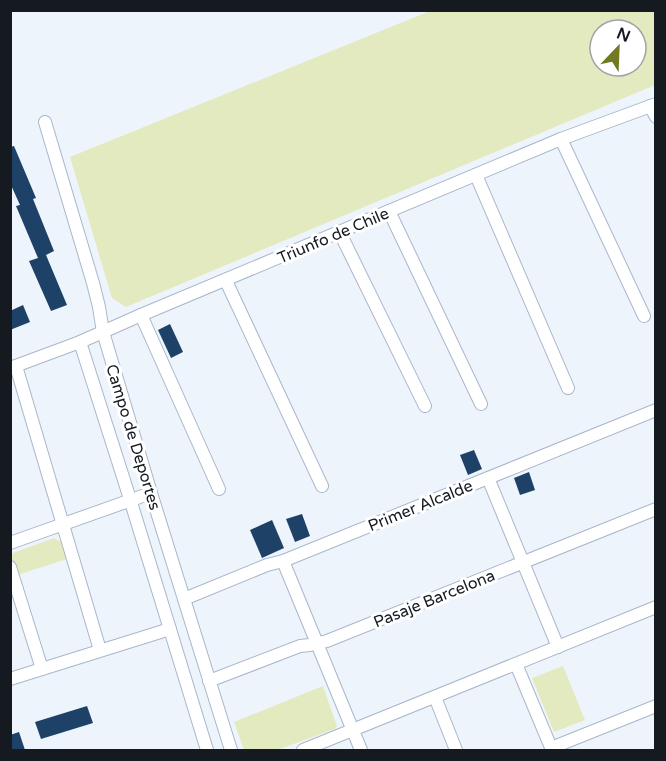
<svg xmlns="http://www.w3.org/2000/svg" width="666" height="761" font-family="'Varela Round',sans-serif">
<rect width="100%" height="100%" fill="#eef4fc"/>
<!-- green -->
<g fill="#e4eabf" fill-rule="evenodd">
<path d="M430,11H655V85L126,307L112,298L70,157ZM600,30H636V66H600Z"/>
<path d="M54,538L61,542L67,559L11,577L10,554Z"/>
<path d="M563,666L585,720L554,732L532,678Z"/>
<path d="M323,686L337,726L335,729L277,750H244L234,722Z"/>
</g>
<!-- building -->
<g fill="#1e4168">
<path d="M14,146L36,198L33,199L54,251L46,255L67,305L51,311L29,261L38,258L16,206L20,205L10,183V147Z"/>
<path d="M23,305L30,322L10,330V311Z"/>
<path d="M170,324L183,352L171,358L158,330Z"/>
<path d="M474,450L482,469L468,475L460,455Z"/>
<path d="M529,472L535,490L520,495L514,478Z"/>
<path d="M302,514L310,536L295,542L286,519Z"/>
<path d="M272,520L284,548L262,558L250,530Z"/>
<path d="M87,706L93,723L41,739L35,722Z"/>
<path d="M19,732L25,750H10V735Z"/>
</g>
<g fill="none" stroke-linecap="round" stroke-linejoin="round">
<defs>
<g id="minor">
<path d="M650,106L656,117"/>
<path d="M45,122L93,283L99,307L103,332L151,493L231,750"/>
<path d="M561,139L644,316"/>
<path d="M476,175L568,388"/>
<path d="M389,211L481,404"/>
<path d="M340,233L425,406"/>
<path d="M226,281L322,486"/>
<path d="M141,315L219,489"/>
<path d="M80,342L130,499L207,750"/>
<path d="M16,366L100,650"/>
<path d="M10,368L80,342L141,315L561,139L656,104"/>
<path d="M488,478L558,647"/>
<path d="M10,543L151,493"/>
<path d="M283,561L361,750"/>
<path d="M10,567L42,669"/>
<path d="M184,599L267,565L283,561L656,410"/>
<path d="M516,664L552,750"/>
<path d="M10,679L170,629"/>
<path d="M209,681L300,646L310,645L327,641L656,509"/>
<path d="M435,697L456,750"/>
<path d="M551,748L656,706"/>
<path d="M303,750L656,607"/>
</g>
</defs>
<!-- minor casing -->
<use href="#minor" stroke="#a9b7c9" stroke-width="14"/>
<!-- minor -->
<use href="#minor" stroke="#fff" stroke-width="12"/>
</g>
<g text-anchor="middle" stroke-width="6" stroke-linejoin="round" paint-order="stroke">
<!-- street labels -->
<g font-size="16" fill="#141a20" stroke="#fff">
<text transform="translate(333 235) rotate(-23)" y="6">Triunfo de Chile</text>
<text transform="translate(134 437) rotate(73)" y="6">Campo de Deportes</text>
<text transform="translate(420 505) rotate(-22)" y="6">Primer Alcalde</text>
<text transform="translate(434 598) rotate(-22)" y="6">Pasaje Barcelona</text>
</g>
</g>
<!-- border -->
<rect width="666" height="761" fill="none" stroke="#141a20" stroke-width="24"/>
<!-- north arrow -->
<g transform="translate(618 48) rotate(23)"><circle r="28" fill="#ffffff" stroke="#a1a3a6" stroke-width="1.5"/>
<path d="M0-4.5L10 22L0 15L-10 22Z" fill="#717923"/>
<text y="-9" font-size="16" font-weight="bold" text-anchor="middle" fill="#141a20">N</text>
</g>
</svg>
